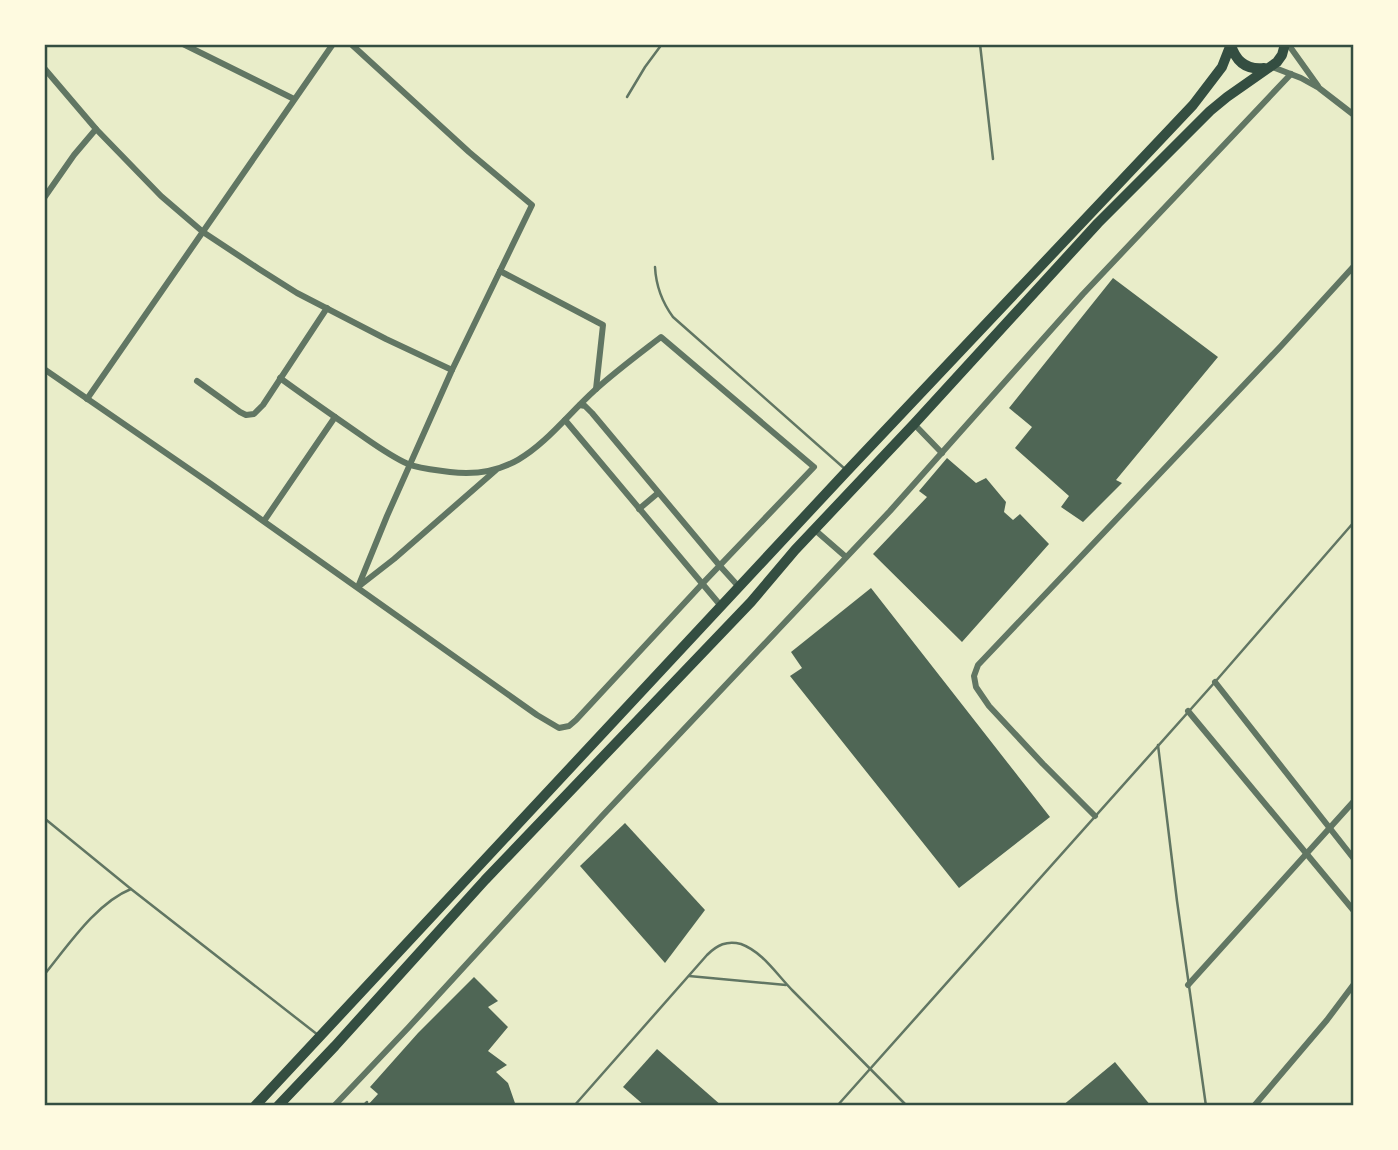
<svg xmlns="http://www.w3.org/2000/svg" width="1398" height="1150" font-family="Manrope,sans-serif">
<rect width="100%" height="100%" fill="#e9edc9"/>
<!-- building -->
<g fill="#4f6655">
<path d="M1113,278L1218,357L1116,480L1122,483L1083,522L1061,507L1069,496L1015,448L1032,427L1009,408Z"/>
<path d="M947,458L976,483L986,478L1006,502L1004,512L1013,520L1020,514L1049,544L962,642L873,554L927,497L919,491Z"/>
<path d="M871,588L1050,817L959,888L790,676L802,668L791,652Z"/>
<path d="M625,823L705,910L665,963L580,866Z"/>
<path d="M474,977L498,1001L488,1007L508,1027L488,1051L507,1065L496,1072L508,1083L516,1106H367L378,1094L370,1087L418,1033Z"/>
<path d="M657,1049L722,1106H645L623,1087Z"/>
<path d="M1115,1062L1151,1106H1062Z"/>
</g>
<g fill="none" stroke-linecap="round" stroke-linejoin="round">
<!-- service -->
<g stroke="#617663" stroke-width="2.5">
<path d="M980,44L993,159"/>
<path d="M627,97L645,67L662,44"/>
<path d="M655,267C656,286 662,302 673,317L845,469"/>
<path d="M1158,745L1177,901L1206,1106"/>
<path d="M44,818L131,889L318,1035"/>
<path d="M44,975C67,947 96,903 131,889"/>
<path d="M689,976L786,985"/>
<path d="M363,1106L367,1102"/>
<path d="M574,1106L707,955C717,945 727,940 741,944C763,952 777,975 793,991C831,1029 869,1068 907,1106"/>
<path d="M837,1106L1215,682L1354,522"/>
</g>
<!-- minor -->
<g stroke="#617663" stroke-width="6">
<path d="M183,44L294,99"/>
<path d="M351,44L469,152L532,205L452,370L387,516L358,587L394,559L496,470"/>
<path d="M1288,44L1318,86"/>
<path d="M1270,66L1301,78L1319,88L1354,115"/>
<path d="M44,68L96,129L161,196L203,232L259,269L297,293L386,339L452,370"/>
<path d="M44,198L74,155L96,129"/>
<path d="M500,271L603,325L596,389"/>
<path d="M44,369L211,484L537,715L559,728L569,726L576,720L703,583L814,467L661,337C639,354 616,371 595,390C548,433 522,481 450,472C436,470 420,469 408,464C390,456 374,444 358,433C332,415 306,397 280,378"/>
<path d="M197,381L240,412L246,415L254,414L263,405L327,308"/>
<path d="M87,399L333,44"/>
<path d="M580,405L585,406L592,413L720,566L739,587"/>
<path d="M565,420L721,606"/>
<path d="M914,424L942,453"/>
<path d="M639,509L658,493"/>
<path d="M264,521L335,417"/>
<path d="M815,530L846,557"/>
<path d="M1215,682L1354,859"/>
<path d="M1188,711L1354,911"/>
<path d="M1095,816L1043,764L989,706L976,687L974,676L978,665L1281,346L1354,266"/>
<path d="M1188,985L1354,801"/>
<path d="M334,1106L408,1028L603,815L890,511L1083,294L1291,74"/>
<path d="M1254,1106L1327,1020L1354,984"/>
</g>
<!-- trunk -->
<g stroke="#344e41" stroke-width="10">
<path d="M1231,45C1236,62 1247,70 1264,68"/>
<path d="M255,1106L847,471L1193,105L1222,67L1231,44"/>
<path d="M278,1106L335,1046L485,880L751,602L795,550L914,424L1098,223L1210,111L1227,97L1277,62L1282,55L1285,44"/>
</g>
</g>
<!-- border -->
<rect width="1398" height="1150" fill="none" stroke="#fefae0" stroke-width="91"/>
<rect x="46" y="46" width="1306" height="1058" fill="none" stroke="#344e41" stroke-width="2.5"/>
</svg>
